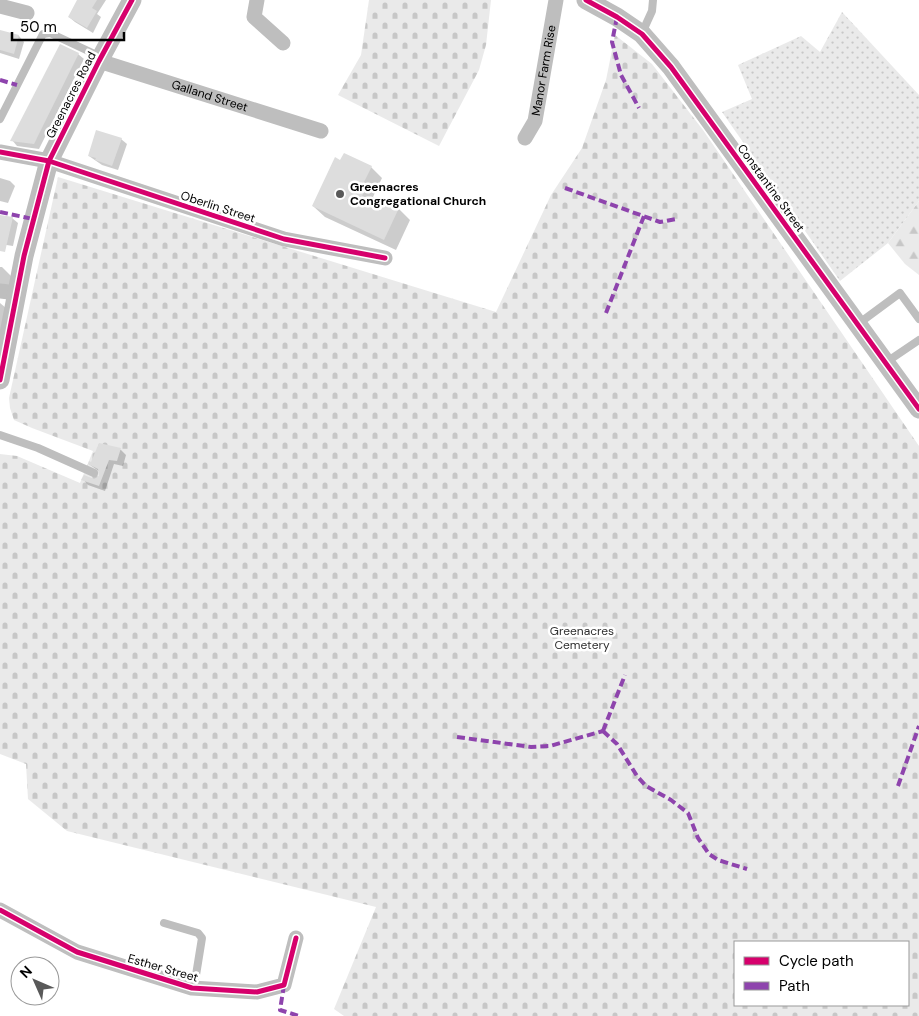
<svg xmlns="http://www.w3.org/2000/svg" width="919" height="1016" font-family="'DM Sans',sans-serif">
<defs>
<pattern id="forest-firs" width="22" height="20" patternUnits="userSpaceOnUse" patternTransform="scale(1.25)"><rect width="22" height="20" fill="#eaeaea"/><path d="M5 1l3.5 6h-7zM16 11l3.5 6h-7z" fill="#c7c7c7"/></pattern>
<pattern id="cemetery-stones" width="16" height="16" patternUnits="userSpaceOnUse" patternTransform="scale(1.25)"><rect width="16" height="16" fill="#eaeaea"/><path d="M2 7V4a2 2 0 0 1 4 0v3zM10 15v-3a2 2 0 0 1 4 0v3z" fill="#c7c7c7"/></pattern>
<pattern id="garden-dots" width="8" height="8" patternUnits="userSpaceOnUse" patternTransform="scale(1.25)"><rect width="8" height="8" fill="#eaeaea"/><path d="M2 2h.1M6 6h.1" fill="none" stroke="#c7c7c7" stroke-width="1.8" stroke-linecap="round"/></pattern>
</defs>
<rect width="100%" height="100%" fill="#fff"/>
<!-- forest -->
<path fill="url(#forest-firs)" d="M919,201V275L905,264L888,243Z"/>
<!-- cemetery -->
<g fill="url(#cemetery-stones)" fill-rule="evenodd">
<path d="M369,0H491L486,45L479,70L439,146L338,95L361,55Z"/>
<path d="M615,35L652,64L703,130L919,446V1016H344L334,1009L376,907L67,831L28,799L26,764L0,754V454L17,456L80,483L93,451L32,428L14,420L10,408L9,398L58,177L496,312L551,195L582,148L606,80ZM735,942H908V1005H735Z"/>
</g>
<!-- garden -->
<path fill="url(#garden-dots)" d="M842,12L919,95V201L888,243L840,281L722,112L752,99L738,65L801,36L820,52Z"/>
<!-- shadow -->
<g fill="#0003">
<path d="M79,0H106L97,14L101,17L93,33L75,22L69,17Z"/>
<path d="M0,31L19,36L24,42L19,59L0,53Z"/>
<path d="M78,54L84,59L39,149L17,146L12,140Z"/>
<path d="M121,139L127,144L118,170L102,165L89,156Z"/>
<path d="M341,161L371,167L382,178L373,197L376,200L373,207L381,211L399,209L410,220L396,250L325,217L313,206Z"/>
<path d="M0,178L10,181L15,186L8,203L0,201Z"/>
<path d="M0,216L12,218L18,223L13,246L0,244Z"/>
<path d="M0,267H2L14,279L12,289L0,287Z"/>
<path d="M0,303L6,308L0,338Z"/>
<path d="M99,444L121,450L126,455L123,466L114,464L105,491L88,485L83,479L94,480L100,476V472L89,464H92Z"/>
</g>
<!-- building -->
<g fill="#ddd">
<path d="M77,0H97L92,8L97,11L87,28L68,17Z"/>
<path d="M0,30L19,35L14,54L0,50Z"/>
<path d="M60,44L79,53L34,144L10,141Z"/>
<path d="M96,130L122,138L112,166L95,160L96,158L88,156Z"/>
<path d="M344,153L372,166L362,186L366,188L360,200L381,210L385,201L399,208L384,240L312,206L335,157L340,160Z"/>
<path d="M0,215L13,217L5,252L0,251Z"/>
<path d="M99,443L121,448L117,461L109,460L99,486L81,480L84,475L94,479L99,476L98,469L88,464L89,461L91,462Z"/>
</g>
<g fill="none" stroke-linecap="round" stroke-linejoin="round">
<!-- service -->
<g stroke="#bebebe" stroke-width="8">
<path d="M642,33L652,11L653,0"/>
<path d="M0,119L43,34L50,33L101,57"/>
<path d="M858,324L900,293L919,319"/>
<path d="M885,363L919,340"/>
<path d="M0,435L38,448L94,473"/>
<path d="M164,923L198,933L202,938L196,975L192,988"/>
</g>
<!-- minor -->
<g stroke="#bebebe" stroke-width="15">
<path d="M257,0L254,17L283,43"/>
<path d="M0,6L27,13"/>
<path id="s1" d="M99,61L321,131"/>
<path id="s2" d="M525,138L535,121L556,0"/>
<path d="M0,152L49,161L284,239L385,258"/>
<path d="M0,291L17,293"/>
<path d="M0,910L77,952L192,988L257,992L284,985L296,938"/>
</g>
<!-- tertiary -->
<g stroke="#bebebe" stroke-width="19">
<path d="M586,0L617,17L642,34L671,67L919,409"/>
<path d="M0,380L24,256L49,161L99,61L132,0"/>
</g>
<!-- quiet -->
<g stroke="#8e44ad" stroke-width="4" stroke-dasharray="8 4" stroke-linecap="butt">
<path d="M617,17L612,42L621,75L639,108"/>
<path d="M0,80L17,85"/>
<path d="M565,188L660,222L676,219"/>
<path d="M0,212L33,219"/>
<path d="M606,313L644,216"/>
<path d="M603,731L617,744L637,776L646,786L671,800L688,813L698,838L709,854L718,860L747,869"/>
<path d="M603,731L625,675"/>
<path d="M457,737L531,747L550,746L603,731"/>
<path d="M898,786L919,726"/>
<path d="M284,985L280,1010L299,1016"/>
</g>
<defs>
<g id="cycleway">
<path d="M586,0L617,17L642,34L671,67L919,409"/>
<path d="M0,152L49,161L284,239L385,258"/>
<path d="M0,380L24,256L49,161L99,61L132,0"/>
<path d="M0,910L77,952L192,988L257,992L284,985L296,938"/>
</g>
</defs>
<!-- cycleway casing -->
<use href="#cycleway" stroke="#fff" stroke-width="8"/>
<!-- cycleway -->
<use href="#cycleway" stroke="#d6006c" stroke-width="5"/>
</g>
<!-- markers -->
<circle fill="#595959" stroke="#fff" stroke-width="2" cx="340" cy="194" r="5"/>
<g text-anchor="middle" stroke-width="5" stroke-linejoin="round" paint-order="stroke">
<!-- street labels -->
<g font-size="12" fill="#000" stroke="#fff">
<text dy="4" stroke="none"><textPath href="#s2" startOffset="71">Manor Farm Rise</textPath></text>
<text transform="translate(71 95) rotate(-63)" y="4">Greenacres Road</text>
<text dy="4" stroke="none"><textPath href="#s1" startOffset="116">Galland Street</textPath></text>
<text transform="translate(771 188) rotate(54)" y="4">Constantine Street</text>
<text transform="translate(218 207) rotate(18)" y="4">Oberlin Street</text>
<text transform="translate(163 968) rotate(16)" y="4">Esther Street</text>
</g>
<!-- poi labels -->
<g font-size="12" font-weight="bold" fill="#000" stroke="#fff" text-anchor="start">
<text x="350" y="191">Greenacres<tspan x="350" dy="14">Congregational Church</tspan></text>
</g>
<!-- park labels -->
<g font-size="12" fill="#303030" stroke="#fff">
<text x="582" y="635">Greenacres<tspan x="582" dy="14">Cemetery</tspan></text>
</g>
</g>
<!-- legend -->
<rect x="734" y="941" width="175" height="65" fill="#ffffff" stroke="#999999"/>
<rect x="744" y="957" width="25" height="8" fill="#d6006c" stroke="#999999"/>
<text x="779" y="966" font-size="15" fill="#000000">Cycle path</text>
<rect x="744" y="982" width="25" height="8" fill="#8e44ad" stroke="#999999"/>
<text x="779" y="991" font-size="15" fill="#000000">Path</text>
<!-- north arrow -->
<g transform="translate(35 981) rotate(315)"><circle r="24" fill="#ffffff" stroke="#999999"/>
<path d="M0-4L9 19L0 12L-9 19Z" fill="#595959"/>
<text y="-8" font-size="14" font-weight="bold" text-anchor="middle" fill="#000000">N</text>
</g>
<!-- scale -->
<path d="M12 32v8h112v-8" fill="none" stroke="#000000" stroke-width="2.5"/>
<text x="20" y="32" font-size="15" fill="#000000" stroke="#ffffff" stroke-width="4" paint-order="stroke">50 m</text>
</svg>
